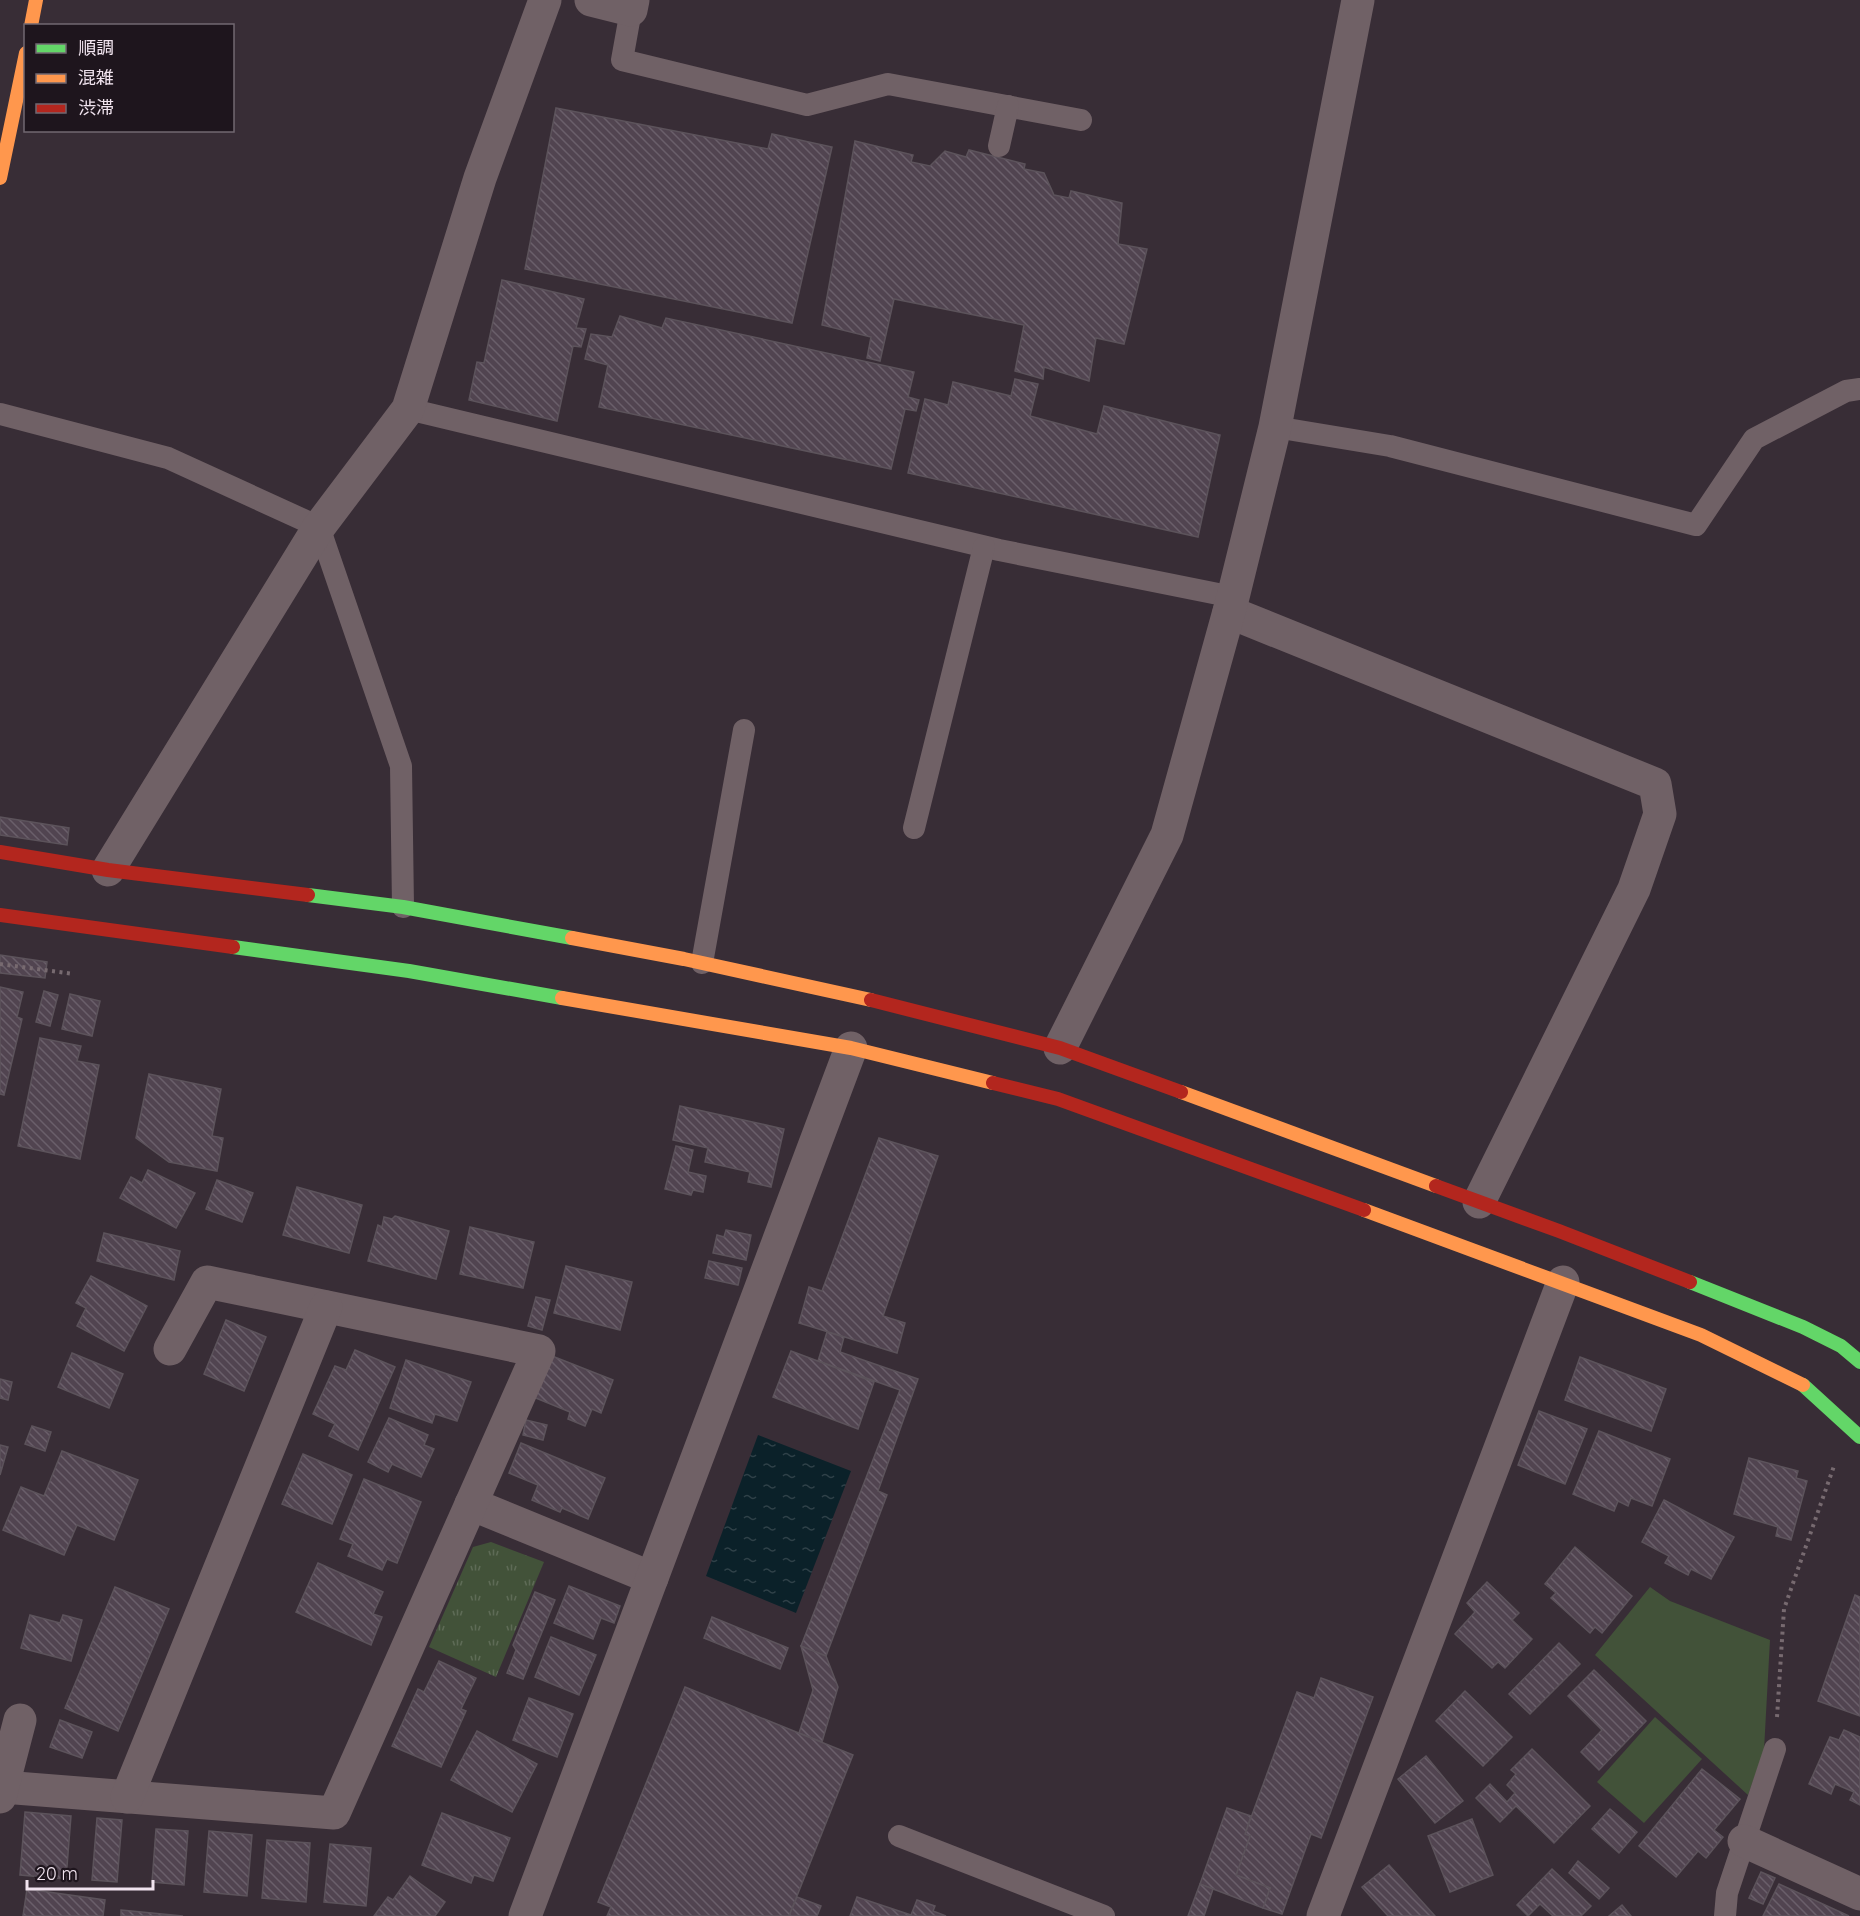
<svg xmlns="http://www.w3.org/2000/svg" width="1860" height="1916" font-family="Quicksand,'Noto Sans JP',sans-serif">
<defs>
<pattern id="park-tufts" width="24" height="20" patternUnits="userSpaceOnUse" patternTransform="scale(1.5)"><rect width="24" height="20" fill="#425239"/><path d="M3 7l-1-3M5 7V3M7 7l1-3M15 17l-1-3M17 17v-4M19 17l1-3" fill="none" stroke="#5e6b56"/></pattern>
<pattern id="water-ripples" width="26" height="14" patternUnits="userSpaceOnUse" patternTransform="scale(1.5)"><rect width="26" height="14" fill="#0b2129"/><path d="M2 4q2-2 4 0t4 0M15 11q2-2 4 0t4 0" fill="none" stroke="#2f4148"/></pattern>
<pattern id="building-back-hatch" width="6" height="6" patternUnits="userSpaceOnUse" patternTransform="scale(1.5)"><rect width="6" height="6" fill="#514450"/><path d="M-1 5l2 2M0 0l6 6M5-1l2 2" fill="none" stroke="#6a5f6a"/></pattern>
</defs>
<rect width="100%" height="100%" fill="#382d36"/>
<!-- grass -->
<g fill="#425239">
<path d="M1650,1587L1670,1601L1770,1640L1764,1750L1748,1795L1595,1655Z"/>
<path d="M1655,1717L1702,1759L1644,1823L1597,1782Z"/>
</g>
<!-- park -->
<path fill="url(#park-tufts)" d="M491,1542L544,1562L496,1677L429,1647L473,1547Z"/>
<!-- water -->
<path fill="url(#water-ripples)" d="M758,1435L851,1471L796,1613L706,1576Z"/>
<!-- building -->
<g fill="url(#building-back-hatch)" stroke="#5c535b" stroke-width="1.5">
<path d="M556,108L768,149L772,134L832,147L792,323L525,269Z"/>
<path d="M855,141L913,155L911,162L930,166L945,151L966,157L969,150L1025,164L1024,169L1044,173L1054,195L1069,198L1071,191L1122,203L1118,244L1147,249L1124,344L1096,338L1089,381L1044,367L1043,379L1015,371L1024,325L894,299L880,361L867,358L871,337L822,325Z"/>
<path d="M502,280L584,299L576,328L586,329L581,347L573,346L557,421L469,400L477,362L484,363Z"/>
<path d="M620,316L662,328L666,318L914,372L908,397L919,400L916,411L905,409L891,469L599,407L608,365L585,359L591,334L612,337Z"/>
<path d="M1015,379L1038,384L1030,416L1097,434L1104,406L1220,435L1198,537L908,473L925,399L948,405L953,382L1011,396Z"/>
<path d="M0,817L69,828L67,845L0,835Z"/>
<path d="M0,955L47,962L45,978L0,973Z"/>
<path d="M0,987L23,992L17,1017L22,1019L4,1095L0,1094Z"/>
<path d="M44,991L58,995L50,1026L36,1022Z"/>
<path d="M70,994L100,1001L92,1036L62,1029Z"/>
<path d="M40,1038L81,1046L77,1061L99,1065L80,1159L18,1146Z"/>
<path d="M149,1074L221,1089L212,1136L223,1138L217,1171L169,1162L136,1138Z"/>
<path d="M680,1106L784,1129L771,1187L748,1182L750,1172L705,1162L708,1148L673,1140Z"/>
<path d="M879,1138L938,1156L883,1316L905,1323L897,1353L799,1323L809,1287L822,1291Z"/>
<path d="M676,1146L693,1150L688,1172L706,1176L703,1192L693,1190L691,1195L665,1189Z"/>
<path d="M148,1170L195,1193L176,1228L120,1198L131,1177L142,1183Z"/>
<path d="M217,1180L253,1193L242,1222L206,1209Z"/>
<path d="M297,1187L362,1205L349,1253L283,1235Z"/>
<path d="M395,1216L449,1231L436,1279L368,1261L378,1225L382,1227L384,1217L392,1219Z"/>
<path d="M470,1227L534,1242L523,1288L460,1274Z"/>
<path d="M726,1230L751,1235L746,1260L713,1253L717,1235L724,1237Z"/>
<path d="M104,1233L180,1251L174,1280L97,1261Z"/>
<path d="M709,1261L742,1268L738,1285L705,1278Z"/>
<path d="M566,1266L632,1282L620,1330L554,1313Z"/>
<path d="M91,1276L147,1306L124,1351L77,1326L86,1308L76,1303Z"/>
<path d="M536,1297L550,1300L542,1330L528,1326Z"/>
<path d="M226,1320L266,1337L244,1391L204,1374Z"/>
<path d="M827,1332L844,1337L840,1352L918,1379L878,1491L887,1495L826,1656L801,1646L900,1390L818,1361Z"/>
<path d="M355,1350L395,1367L358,1450L329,1436L335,1424L313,1414L335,1366L346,1370Z"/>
<path d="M791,1351L874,1382L858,1429L773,1397Z"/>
<path d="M72,1353L123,1374L109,1408L58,1387Z"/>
<path d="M547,1354L613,1380L601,1413L592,1409L585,1426L568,1419L570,1412L531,1396Z"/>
<path d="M1580,1357L1666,1389L1651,1431L1565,1400Z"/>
<path d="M406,1360L471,1382L457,1421L435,1414L432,1423L390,1408Z"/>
<path d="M0,1379L12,1382L8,1400L0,1398Z"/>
<path d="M1539,1411L1587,1429L1565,1484L1518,1465Z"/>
<path d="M389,1418L428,1435L424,1445L434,1449L421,1477L392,1464L388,1472L368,1462Z"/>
<path d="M526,1420L547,1425L543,1440L523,1435Z"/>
<path d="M32,1426L51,1432L45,1451L25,1444Z"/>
<path d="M1599,1431L1670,1459L1652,1506L1631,1498L1628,1506L1618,1501L1614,1511L1573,1494Z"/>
<path d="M521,1443L605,1478L588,1519L562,1508L560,1512L532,1500L538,1485L509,1473Z"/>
<path d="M0,1445L8,1447L0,1475Z"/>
<path d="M62,1451L138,1480L114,1540L77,1525L64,1555L3,1530L21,1487L44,1496Z"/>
<path d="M303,1454L352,1475L332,1524L282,1504Z"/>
<path d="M1749,1458L1798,1471L1796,1478L1807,1481L1791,1540L1776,1536L1778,1527L1734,1514Z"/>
<path d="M364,1479L421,1502L397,1563L387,1559L382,1570L348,1556L353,1544L340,1539Z"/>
<path d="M1664,1500L1734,1537L1711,1579L1691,1569L1688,1575L1665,1563L1669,1556L1642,1542Z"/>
<path d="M1575,1547L1632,1596L1602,1633L1595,1627L1590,1633L1551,1598L1556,1593L1545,1584Z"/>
<path d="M318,1563L383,1592L373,1614L382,1617L371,1645L296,1612Z"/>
<path d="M1487,1582L1519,1613L1512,1620L1532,1639L1505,1668L1498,1662L1492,1668L1455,1634L1475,1612L1467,1603Z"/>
<path d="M569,1586L620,1606L614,1623L601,1618L593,1639L554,1623Z"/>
<path d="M115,1587L169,1609L118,1731L65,1708Z"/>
<path d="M535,1592L555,1600L523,1679L507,1673L516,1650L513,1645Z"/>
<path d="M1855,1595L1860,1597V1716L1818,1701Z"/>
<path d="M30,1615L60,1623L63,1615L82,1620L71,1661L21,1648Z"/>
<path d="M712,1617L788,1648L780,1669L704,1638Z"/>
<path d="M551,1637L596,1655L579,1695L535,1677Z"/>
<path d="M1559,1643L1580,1664L1530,1714L1509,1694Z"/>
<path d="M801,1646L826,1656L838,1687L822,1742L799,1733L813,1690Z"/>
<path d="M439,1661L476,1678L461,1709L466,1711L441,1767L392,1746L418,1689L424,1692Z"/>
<path d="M1594,1670L1646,1721L1599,1770L1581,1752L1602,1730L1568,1696Z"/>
<path d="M1321,1678L1373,1697L1321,1838L1311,1834L1282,1914L1263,1908L1270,1888L1236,1875L1250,1836L1245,1834L1297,1692L1314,1698Z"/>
<path d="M685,1687L853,1755L789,1916H607L611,1907L598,1902Z"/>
<path d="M1465,1691L1512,1737L1483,1766L1436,1721Z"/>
<path d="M529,1698L573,1714L557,1757L513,1740Z"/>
<path d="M60,1720L92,1732L82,1758L50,1747Z"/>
<path d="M1844,1730L1860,1737V1805L1850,1800L1854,1792L1835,1784L1831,1794L1809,1784L1830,1737L1839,1740Z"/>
<path d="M477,1731L537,1764L512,1812L451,1780Z"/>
<path d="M1532,1749L1590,1806L1554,1843L1516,1806L1500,1822L1476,1798L1490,1784L1507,1802L1515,1793L1507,1785L1516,1774L1511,1770Z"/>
<path d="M1426,1756L1463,1801L1435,1823L1398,1779Z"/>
<path d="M1702,1769L1740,1799L1714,1830L1723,1837L1706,1858L1698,1851L1676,1877L1639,1846Z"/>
<path d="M1227,1808L1251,1816L1245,1834L1250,1836L1236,1875L1270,1888L1263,1908L1200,1884Z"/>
<path d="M1610,1809L1637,1832L1619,1853L1592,1829Z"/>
<path d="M25,1812L71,1816L66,1879L20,1875Z"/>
<path d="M442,1813L510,1838L493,1881L474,1875L471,1883L422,1865Z"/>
<path d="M97,1818L122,1820L117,1882L92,1880Z"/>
<path d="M1472,1819L1493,1875L1450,1892L1428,1836Z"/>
<path d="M156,1829L188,1831L184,1885L152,1882Z"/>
<path d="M209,1831L252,1835L247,1896L204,1892Z"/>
<path d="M267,1840L310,1843L306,1902L262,1898Z"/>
<path d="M330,1844L371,1848L366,1906L324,1902Z"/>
<path d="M1578,1861L1609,1888L1599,1899L1569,1873Z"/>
<path d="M1389,1865L1435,1916H1388L1362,1887Z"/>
<path d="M1552,1869L1591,1906L1581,1916H1553L1540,1904L1528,1916L1517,1905Z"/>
<path d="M1761,1872L1775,1878L1763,1904L1749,1898Z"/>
<path d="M410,1876L445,1902L435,1916H374L388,1897L393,1900Z"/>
<path d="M1200,1884L1213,1889L1204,1916H1188Z"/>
<path d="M1779,1884L1849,1916H1763Z"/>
<path d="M27,1889L105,1900L103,1916H23Z"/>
<path d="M797,1897L821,1906L817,1916H789Z"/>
<path d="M857,1897L911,1915L917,1900L935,1906L933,1911L946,1916H850Z"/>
<path d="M1622,1905L1631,1916H1609Z"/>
<path d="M121,1910L183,1916H121Z"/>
</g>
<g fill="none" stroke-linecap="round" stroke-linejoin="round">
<!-- path -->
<g stroke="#776a70" stroke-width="4" stroke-dasharray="3 4.5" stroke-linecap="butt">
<path d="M0,964L74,974"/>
<path d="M1777,1717L1784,1609L1834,1466"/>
</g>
<!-- lane -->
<g stroke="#706166" stroke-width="22">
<path d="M631,10L622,60L807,105L888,84L1081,120"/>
<path d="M999,146L1008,106"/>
<path d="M408,409L999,550L1233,597"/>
<path d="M0,414L168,458L319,527L401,766L403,907"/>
<path d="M1275,427L1390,446L1696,525L1754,439L1846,391L1860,389"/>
<path d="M914,828L984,547"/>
<path d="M702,963L744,730"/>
<path d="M899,1836L1104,1916"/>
<path d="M1725,1916L1727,1893L1775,1749"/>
</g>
<!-- street -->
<g stroke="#706166" stroke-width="33">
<path d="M591,0L631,10L633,0"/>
<path d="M1229,612L1655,784L1660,814L1634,889L1479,1202"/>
<path d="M108,870L319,527L408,409L480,178L545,0"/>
<path d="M1060,1048L1167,835L1233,597L1275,427L1358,0"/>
<path d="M471,1504L652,1578"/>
<path d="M3,1787L334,1813L539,1351L207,1282L170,1349"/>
<path d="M0,1797L20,1720"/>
<path d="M127,1797L326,1307"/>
<path d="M1744,1841L1860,1894"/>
<path d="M525,1916L851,1048"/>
<path d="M1323,1916L1563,1282"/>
</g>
<!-- fast -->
<g stroke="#63d668" stroke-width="14">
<path d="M308,895L403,907L572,938"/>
<path d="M233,947L409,971L562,998"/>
<path d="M1690,1282L1803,1327L1841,1346L1860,1362"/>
<path d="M1803,1385L1860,1437"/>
</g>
<!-- slow -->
<g stroke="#ff974d" stroke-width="14">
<path d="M31,26L36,0"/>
<path d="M0,178L26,53"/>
<path d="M572,938L684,959L871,1000"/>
<path d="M562,998L851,1048L993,1083"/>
<path d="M1181,1092L1436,1186"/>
<path d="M1364,1210L1701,1335L1803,1385"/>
</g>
<!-- jam -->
<g stroke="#b3261e" stroke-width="14">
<path d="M0,852L108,870L308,895"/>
<path d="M0,915L233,947"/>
<path d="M871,1000L1060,1048L1181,1092"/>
<path d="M993,1083L1058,1099L1364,1210"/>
<path d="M1436,1186L1559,1231L1690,1282"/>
</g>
</g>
<!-- legend -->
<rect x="24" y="24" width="210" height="108" fill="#1e151d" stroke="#726871" stroke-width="1.5"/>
<rect x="36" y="44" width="30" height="9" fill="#63d668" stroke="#726871" stroke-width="1.5"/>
<text x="78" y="54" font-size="18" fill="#f1e4ef">順調</text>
<rect x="36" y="74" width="30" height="9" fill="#ff974d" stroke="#726871" stroke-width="1.5"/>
<text x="78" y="84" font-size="18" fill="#f1e4ef">混雑</text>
<rect x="36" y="104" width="30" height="9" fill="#b3261e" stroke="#726871" stroke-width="1.5"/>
<text x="78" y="114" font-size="18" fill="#f1e4ef">渋滞</text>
<!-- scale -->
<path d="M27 1880v9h126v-9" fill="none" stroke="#f1e4ef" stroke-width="3"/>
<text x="36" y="1880" font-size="18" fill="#f1e4ef" stroke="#1e151d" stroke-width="4.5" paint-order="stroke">20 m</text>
</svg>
